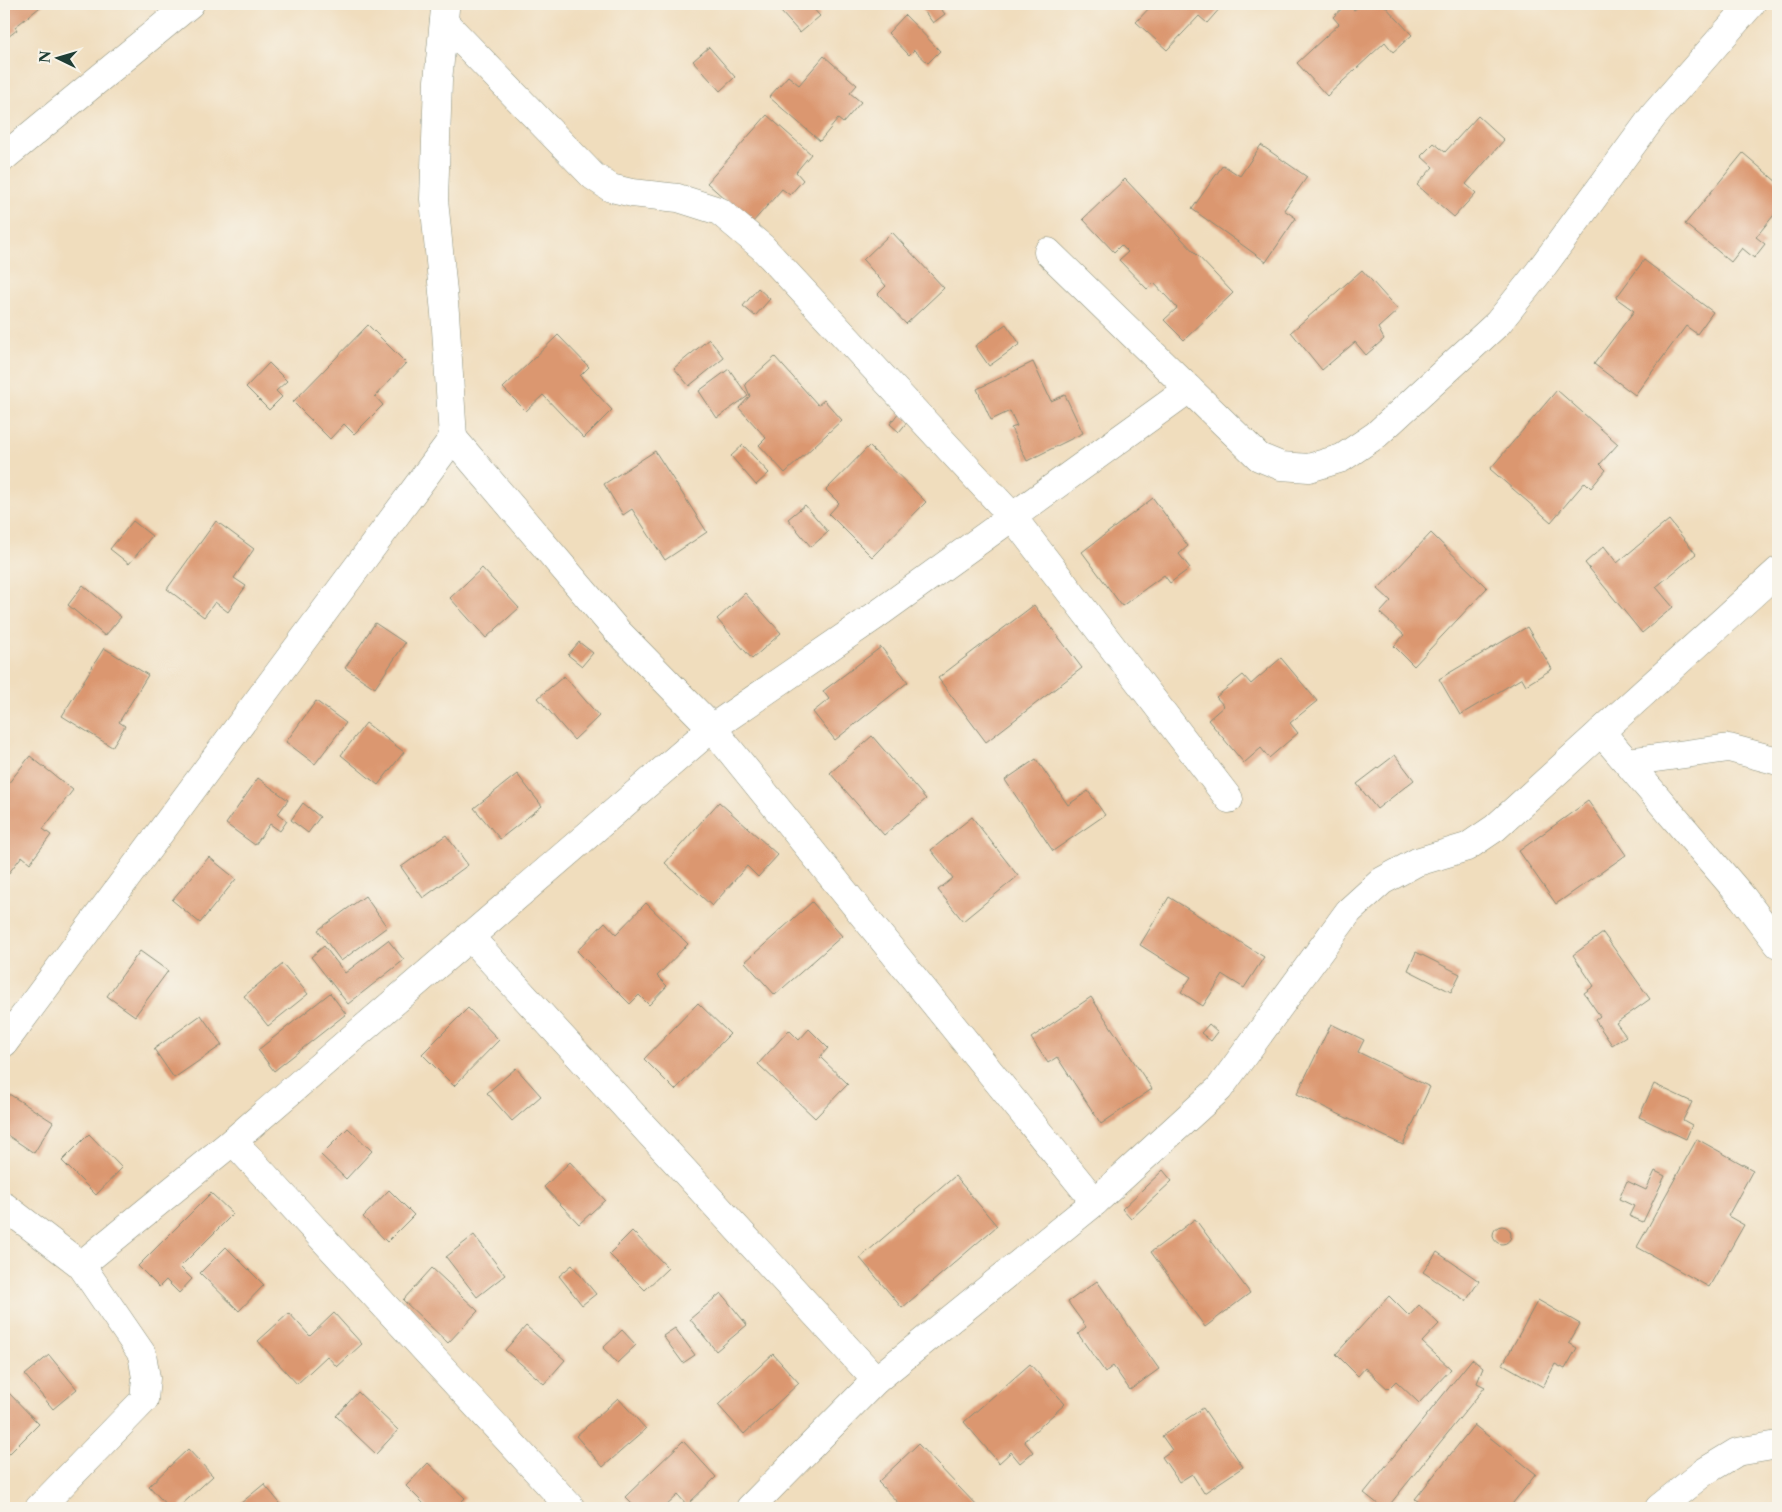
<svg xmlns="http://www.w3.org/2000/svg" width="1782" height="1512" font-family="'Libre Caslon Text',serif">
<rect width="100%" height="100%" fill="#f7f3e8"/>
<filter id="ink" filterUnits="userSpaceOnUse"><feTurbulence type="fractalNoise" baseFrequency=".02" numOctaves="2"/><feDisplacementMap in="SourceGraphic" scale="10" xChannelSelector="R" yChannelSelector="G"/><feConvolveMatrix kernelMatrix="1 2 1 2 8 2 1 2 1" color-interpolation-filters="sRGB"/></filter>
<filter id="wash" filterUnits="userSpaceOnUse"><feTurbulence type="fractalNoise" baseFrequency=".0096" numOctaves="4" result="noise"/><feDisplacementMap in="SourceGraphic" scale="20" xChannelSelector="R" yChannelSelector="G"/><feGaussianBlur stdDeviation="1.12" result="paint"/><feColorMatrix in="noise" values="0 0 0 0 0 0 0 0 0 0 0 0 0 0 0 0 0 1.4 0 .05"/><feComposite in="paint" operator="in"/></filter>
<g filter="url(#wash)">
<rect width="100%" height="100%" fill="#f0ddbd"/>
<g id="blocks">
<!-- building -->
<g fill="#db9770">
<path d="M4,4H44L15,27L17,30L4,40Z"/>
<path d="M790,4H809L820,16L800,33L781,12Z"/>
<path d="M919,4H937L945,14L933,23Z"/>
<path d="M1153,4H1220L1222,6L1207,23L1199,16L1167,50L1136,22Z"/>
<path d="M1347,4L1354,10L1362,4H1383L1412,35L1393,52L1385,42L1327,96L1297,63L1339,24L1333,17Z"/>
<path d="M905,15L940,51L928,63L914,50L909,55L888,33Z"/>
<path d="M709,47L735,77L720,91L693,61Z"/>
<path d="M824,56L857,85L850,93L861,102L843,123L838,119L820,141L769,97L788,76L799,85Z"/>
<path d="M767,115L811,154L796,172L803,180L790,195L782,189L752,223L707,183Z"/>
<path d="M1478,116L1504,140L1466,184L1476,193L1454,217L1417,185L1433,167L1421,156L1434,143L1445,152Z"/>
<path d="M1261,145L1307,177L1284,210L1296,218L1266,262L1192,209L1223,165L1240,176Z"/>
<path d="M1743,153L1778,183V210L1756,237L1765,244L1754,258L1742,248L1731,262L1685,224Z"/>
<path d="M1125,179L1233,293L1184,340L1164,320L1177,308L1154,283L1147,289L1119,260L1128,252L1121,245L1114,252L1083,219Z"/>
<path d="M892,232L944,288L906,324L878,294L886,286L863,260Z"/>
<path d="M1644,260L1713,312L1697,334L1686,326L1635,395L1594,364L1634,311L1616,298Z"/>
<path d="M1362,270L1398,310L1378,328L1384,339L1366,355L1355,342L1322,370L1291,332Z"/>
<path d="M758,288L770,299L755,316L743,306Z"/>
<path d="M1006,324L1020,344L989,366L975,346Z"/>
<path d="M368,325L406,363L375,396L383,405L354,434L344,424L330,439L293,402Z"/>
<path d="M558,335L589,367L580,376L612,410L584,438L543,395L526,411L503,388Z"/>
<path d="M709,339L724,358L689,386L674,368Z"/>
<path d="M775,357L818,405L824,400L842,420L785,473L759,445L766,438L739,408L750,396L745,384Z"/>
<path d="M1033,362L1051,401L1065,395L1083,433L1027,461L1011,428L1017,426L1010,411L991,420L977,389Z"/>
<path d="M269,363L287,381L276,391L282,397L269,410L246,387Z"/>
<path d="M729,369L748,396L717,418L699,391Z"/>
<path d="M1557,390L1618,444L1600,464L1606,470L1591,488L1585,482L1551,522L1490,469Z"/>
<path d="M899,412L908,421L899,432L890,424Z"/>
<path d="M743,445L769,473L756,485L731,456Z"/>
<path d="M869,446L926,502L872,557L829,514L839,503L826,490Z"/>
<path d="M655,451L707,532L665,560L632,509L623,515L604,484Z"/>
<path d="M1153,498L1188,546L1179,554L1190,568L1170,583L1164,575L1122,606L1082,552Z"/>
<path d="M805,505L828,532L811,547L788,519Z"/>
<path d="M1669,520L1696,554L1656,587L1673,607L1642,633L1585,563L1604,546L1617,563Z"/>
<path d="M133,521L152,536L129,564L110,549Z"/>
<path d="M216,521L254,549L234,578L246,586L228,612L215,602L204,617L167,589Z"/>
<path d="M1431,533L1487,588L1414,666L1394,646L1404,635L1380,613L1391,601L1378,589Z"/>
<path d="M482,568L519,608L486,638L450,598Z"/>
<path d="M83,585L121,617L105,636L68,605Z"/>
<path d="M745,593L781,633L752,659L717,619Z"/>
<path d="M1034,605L1082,668L986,742L938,678Z"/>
<path d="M375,623L405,643L375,688L345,668Z"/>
<path d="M1527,627L1552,669L1526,685L1522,678L1460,715L1439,679Z"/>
<path d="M579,642L593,653L582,666L568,655Z"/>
<path d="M881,647L908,682L835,740L813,712L829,699L823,691Z"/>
<path d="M104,648L148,675L119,722L125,726L112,747L62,716Z"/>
<path d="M1281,658L1317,701L1290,723L1298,733L1269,758L1261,748L1244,763L1208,720L1224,706L1216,697L1243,675L1251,684Z"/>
<path d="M564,676L599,716L574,740L538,698Z"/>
<path d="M316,701L346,723L315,764L286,742Z"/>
<path d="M366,723L404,752L378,785L341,755Z"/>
<path d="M872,736L926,799L884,835L830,773Z"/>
<path d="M1395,755L1414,780L1377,809L1357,784Z"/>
<path d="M30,756L73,790L43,829L51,835L30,863L22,856L8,874L4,870V789Z"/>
<path d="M1036,759L1068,805L1088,791L1105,815L1053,851L1005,780Z"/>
<path d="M517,774L542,806L500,839L474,808Z"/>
<path d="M258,778L288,800L278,814L287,821L280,831L270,824L255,845L226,824Z"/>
<path d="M1588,801L1626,855L1556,904L1519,851Z"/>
<path d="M719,802L778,855L758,877L747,866L712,906L665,863Z"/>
<path d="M303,803L320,817L308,833L291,820Z"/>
<path d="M972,817L1018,876L963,921L938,890L953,878L931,850Z"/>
<path d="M446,835L468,865L423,898L401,867Z"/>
<path d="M209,857L236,879L200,923L172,900Z"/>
<path d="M365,896L387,927L341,961L318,930Z"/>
<path d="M1169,897L1264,957L1244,988L1223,975L1203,1006L1181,992L1191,977L1140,945Z"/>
<path d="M812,902L842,936L775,995L745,962Z"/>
<path d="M646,903L688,944L657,976L667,986L649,1005L639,995L630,1004L577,951L605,922L616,934Z"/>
<path d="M1603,933L1650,999L1616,1023L1626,1036L1612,1045L1595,1020L1600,1016L1584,993L1594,986L1573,955Z"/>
<path d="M388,940L404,960L348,1004L311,957L324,946L345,973Z"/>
<path d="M140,951L168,971L135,1016L107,996Z"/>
<path d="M1416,952L1460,974L1451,992L1408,970Z"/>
<path d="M283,964L308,994L268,1026L244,996Z"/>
<path d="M330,993L346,1014L274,1071L258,1050Z"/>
<path d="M1091,997L1152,1089L1101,1124L1057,1057L1048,1063L1031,1038Z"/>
<path d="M698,1003L730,1034L675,1090L644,1059Z"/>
<path d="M468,1008L499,1040L454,1086L422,1054Z"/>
<path d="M201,1015L222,1045L174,1078L154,1049Z"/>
<path d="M1209,1024L1218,1032L1211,1041L1201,1033Z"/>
<path d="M1331,1024L1364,1040L1358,1052L1430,1087L1403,1145L1297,1094Z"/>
<path d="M809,1029L828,1048L820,1057L848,1084L815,1118L758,1064L789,1030L799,1040Z"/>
<path d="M516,1068L541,1096L512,1121L487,1093Z"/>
<path d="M1654,1084L1692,1102L1683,1120L1692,1125L1686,1139L1639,1117Z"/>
<path d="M9,1094L53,1122L34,1153L4,1133V1101Z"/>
<path d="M348,1128L372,1151L346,1179L321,1155Z"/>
<path d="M89,1134L122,1168L96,1195L62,1161Z"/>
<path d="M1697,1139L1753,1170L1728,1216L1744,1225L1709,1287L1637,1247Z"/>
<path d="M570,1162L605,1200L579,1224L544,1187Z"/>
<path d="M1163,1170L1172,1181L1131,1219L1122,1209Z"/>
<path d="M1655,1171L1665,1176L1643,1222L1629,1216L1634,1206L1619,1199L1627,1181L1646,1190Z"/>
<path d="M955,1176L997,1226L902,1308L860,1258Z"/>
<path d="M389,1190L414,1215L387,1242L363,1217Z"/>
<path d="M211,1193L233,1214L180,1267L192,1279L179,1293L166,1280L159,1287L138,1266Z"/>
<path d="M1195,1219L1250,1293L1205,1327L1151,1252Z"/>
<circle cx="1502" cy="1235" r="9"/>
<path d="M632,1231L668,1268L645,1290L609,1254Z"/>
<path d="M474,1235L505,1275L477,1297L446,1257Z"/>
<path d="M226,1247L264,1285L239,1311L200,1273Z"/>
<path d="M1437,1252L1479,1281L1466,1301L1423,1272Z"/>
<path d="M572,1265L596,1294L582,1305L559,1276Z"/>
<path d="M432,1268L478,1311L448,1343L403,1300Z"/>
<path d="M1097,1281L1159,1369L1130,1390L1113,1366L1105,1372L1078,1334L1086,1327L1068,1302Z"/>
<path d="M721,1293L747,1325L716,1351L690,1319Z"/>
<path d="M1389,1296L1409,1316L1419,1305L1439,1324L1422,1342L1451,1369L1419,1403L1396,1381L1388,1389L1365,1368L1358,1376L1336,1354Z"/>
<path d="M1538,1300L1580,1324L1569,1343L1577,1348L1565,1369L1555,1364L1543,1387L1503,1364Z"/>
<path d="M289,1313L310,1336L334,1313L362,1344L337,1367L327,1356L297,1384L258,1341Z"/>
<path d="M526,1326L565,1360L544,1384L505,1350Z"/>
<path d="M675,1328L695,1355L683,1363L663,1336Z"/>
<path d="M622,1330L636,1345L617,1363L603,1348Z"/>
<path d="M773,1354L799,1383L744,1434L718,1405Z"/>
<path d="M49,1355L77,1389L53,1409L25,1375Z"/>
<path d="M1472,1359L1483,1368L1477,1383L1485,1387L1387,1508H1383L1364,1493Z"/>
<path d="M1030,1364L1065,1404L1024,1441L1033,1452L1020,1463L1011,1452L999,1463L964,1422Z"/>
<path d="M6,1390L39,1424L4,1459V1393Z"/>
<path d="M358,1392L398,1430L376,1454L336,1416Z"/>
<path d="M618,1398L646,1429L603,1467L576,1436Z"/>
<path d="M1203,1408L1243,1467L1204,1493L1192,1474L1179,1482L1162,1457L1172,1450L1162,1436Z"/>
<path d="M1474,1425L1536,1474L1509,1508H1427L1415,1499Z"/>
<path d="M683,1441L716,1477L687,1505L678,1495L664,1508H636L625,1497Z"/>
<path d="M918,1444L979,1508H903L878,1482Z"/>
<path d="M188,1449L213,1476L178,1508H169L149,1486Z"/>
<path d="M428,1463L465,1498L455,1508H428L406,1486Z"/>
<path d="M264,1484L284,1508H235Z"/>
</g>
</g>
</g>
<g filter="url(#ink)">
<use href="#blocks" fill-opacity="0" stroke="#888d78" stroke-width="1"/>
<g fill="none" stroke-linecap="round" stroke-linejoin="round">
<defs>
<g id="minor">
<path d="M445,9L438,81L434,199L445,313L453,438"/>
<path d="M444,22L593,176L611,188L632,193L678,198L719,211L762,247L1011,515L1229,799"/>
<path d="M4,157L190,4"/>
<path d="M1048,252L1259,457L1281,466L1309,468L1342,458L1376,435L1498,323L1538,273L1654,115L1751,4"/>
<path d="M1601,732L1743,898L1778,944"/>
<path d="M1627,762L1729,748L1778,761"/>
<path d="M469,936L876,1380L750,1508"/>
<path d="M4,1043L453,438L618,632L712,728L233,1141L81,1265"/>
<path d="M233,1141L571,1508"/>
<path d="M1095,1202L712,728L875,616L1189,389"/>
<path d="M4,1206L81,1265L142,1354L146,1378L144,1400L39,1508"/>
<path d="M876,1380L1095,1202L1219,1089L1349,911L1382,881L1417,862L1467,847L1495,828L1778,571"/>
<path d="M1659,1508L1704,1472L1737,1452L1778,1445"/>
</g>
</defs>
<!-- minor casing -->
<use href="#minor" stroke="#888d78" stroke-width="29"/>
<!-- minor -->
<use href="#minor" stroke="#fff" stroke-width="28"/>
</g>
</g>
<!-- margin -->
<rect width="1782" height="1512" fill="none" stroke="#f7f3e8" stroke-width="20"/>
<!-- north arrow -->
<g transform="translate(58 58) rotate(275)" stroke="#f7f3e8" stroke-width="4" paint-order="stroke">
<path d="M0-4L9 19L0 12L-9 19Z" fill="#1f3d34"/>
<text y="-8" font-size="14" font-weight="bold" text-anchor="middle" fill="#1f3d34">N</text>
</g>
</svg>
